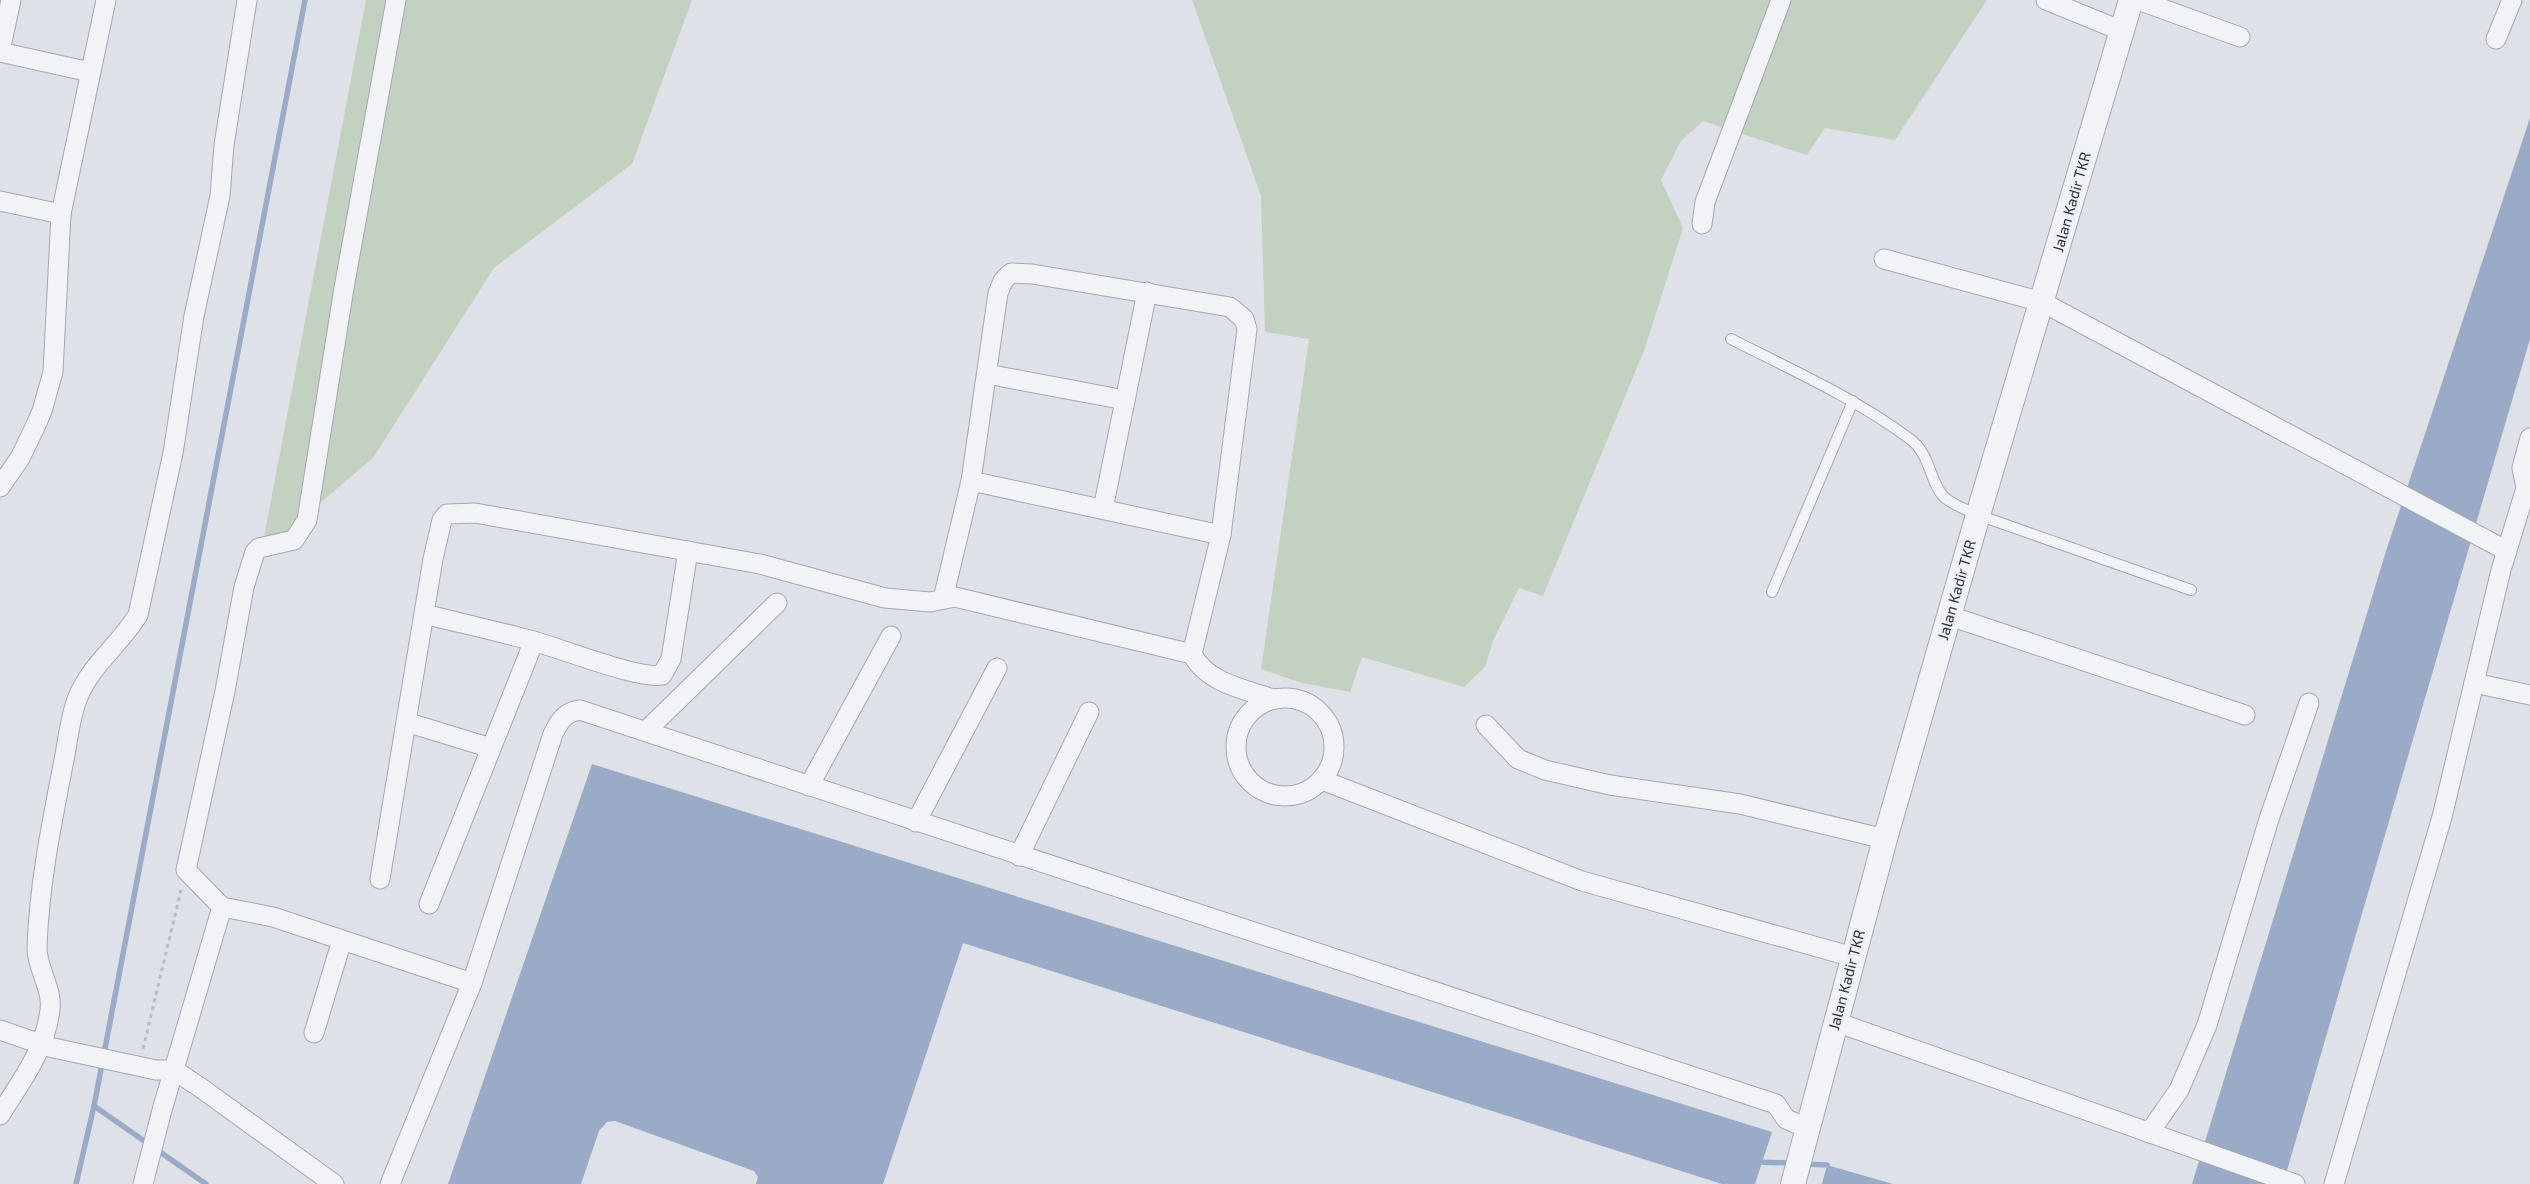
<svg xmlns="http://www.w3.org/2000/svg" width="2530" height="1184" font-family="'Exo 2',sans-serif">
<rect width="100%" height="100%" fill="#dfe1e8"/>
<!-- green -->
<g fill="#c3d2c0">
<path d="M366,0H692L632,164L494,268L373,458L261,553Z"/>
<path d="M1192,0H1987L1895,140L1825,128L1807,155L1703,121L1681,141L1661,180L1683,228L1645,348L1543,596L1519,588L1493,641L1485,667L1464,687L1362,657L1350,692L1302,683L1261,669L1309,339L1265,332L1261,196Z"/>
</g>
<!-- water -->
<g fill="#9aabc7">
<path d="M2530,118V339L2283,1184H2192L2387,548Z"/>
<path d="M592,764L1772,1132L1755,1184H1722L963,943L883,1184H756L758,1177L754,1171L615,1121L607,1122L599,1131L581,1184H448Z"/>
<path d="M1827,1165L1893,1184H1822Z"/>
</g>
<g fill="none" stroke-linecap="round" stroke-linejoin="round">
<!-- stream -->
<g stroke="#9aabc7" stroke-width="5.5">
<path d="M94,1106L206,1184"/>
<path d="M1754,1162L1793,1163"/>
<path d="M1804,1164L1827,1165"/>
<path d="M76,1184L94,1106L305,0"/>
</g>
<defs>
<g id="service">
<path d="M1731,339C1792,370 1855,398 1910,439C1930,453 1930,483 1944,497C1953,505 1967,510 1978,515L2191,590"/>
<path d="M1772,592L1853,401"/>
</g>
<g id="minor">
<path d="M2046,0L2122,31"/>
<path d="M2138,0L2240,37"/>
<path d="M2496,39L2512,0"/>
<path d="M0,51L11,0"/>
<path d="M0,52L90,72"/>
<path d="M0,201L61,214"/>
<path d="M1702,224L1705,202L1781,0"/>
<path d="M1884,259L2042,302L2507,551"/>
<path d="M987,374L1125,400"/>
<path d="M971,481L1221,535"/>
<path d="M0,487L20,458L35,427L42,411L53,372L61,214L106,0"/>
<path d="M1103,509L1147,292"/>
<path d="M943,599L971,481L998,293L1003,281L1011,273L1032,274L1230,307L1244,319L1247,329L1221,535L1192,654C1207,683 1244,689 1273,699"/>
<path d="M424,614C460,623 497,631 533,641C560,648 640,680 662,675L671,659L688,551"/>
<path d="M1950,616L2245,715"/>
<path d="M2474,683L2530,695"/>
<circle cx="1285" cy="747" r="49"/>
<path d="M406,722L491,748"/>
<path d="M1486,725L1518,759L1545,770L1610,785L1740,804L1885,839"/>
<path d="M646,731L777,603"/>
<path d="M1322,780L1582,881L1853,957"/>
<path d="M809,786L891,636"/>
<path d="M916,822L997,668"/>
<path d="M1019,856L1089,712"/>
<path d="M380,879L433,559L442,520L447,514L475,513L760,564L885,598L930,602L955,597L1192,654"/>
<path d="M429,904L534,641"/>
<path d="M222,907L273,917L472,983"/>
<path d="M1836,1022L2295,1184"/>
<path d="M0,1030L49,1047L156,1070H174L201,1088L334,1184"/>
<path d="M314,1033L342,940"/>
<path d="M0,1115C21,1081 45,1051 50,1010C53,989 37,969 37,948C39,884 52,822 64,760C68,740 70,716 78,697C91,665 120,644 138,615L173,453L194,316L220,196L224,145L247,0"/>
<path d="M2149,1133L2179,1090L2207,1025L2269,819L2309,703"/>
<path d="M143,1184L162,1110L222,907L186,870L225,691L244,587L255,552L259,548L294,540L307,520L344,288L396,0"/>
<path d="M390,1184L472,983L553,734C560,720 565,712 580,710L1776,1104L1786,1119L1809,1129"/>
<path d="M2334,1184L2442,817L2501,570L2526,488L2522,468L2530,438"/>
</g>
<path id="tertiary" d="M1793,1184L1885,839L1978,515L2131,0"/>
</defs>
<!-- service casing -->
<use href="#service" stroke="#a4a8b2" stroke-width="12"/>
<!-- minor casing -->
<use href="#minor" stroke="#a4a8b2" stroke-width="21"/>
<!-- tertiary casing -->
<use href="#tertiary" stroke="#a4a8b2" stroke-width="26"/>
<!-- path -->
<path stroke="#b9bcc2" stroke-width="3" stroke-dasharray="4 4" stroke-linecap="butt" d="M143,1049L181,890"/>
<!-- service -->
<use href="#service" stroke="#f1f3f6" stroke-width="10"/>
<!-- minor -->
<use href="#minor" stroke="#f1f3f6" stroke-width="19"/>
<!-- tertiary -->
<use href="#tertiary" stroke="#f1f3f6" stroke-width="24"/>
</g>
<g text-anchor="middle" stroke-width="5" stroke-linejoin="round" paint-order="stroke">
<!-- street labels -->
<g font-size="15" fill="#282e3e" stroke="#eef0f5">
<text transform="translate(2072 202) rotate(-74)" y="5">Jalan Kadir TKR</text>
<text transform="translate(1957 590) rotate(-74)" y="5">Jalan Kadir TKR</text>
<text transform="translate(1847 980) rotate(-75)" y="5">Jalan Kadir TKR</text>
</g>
</g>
</svg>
